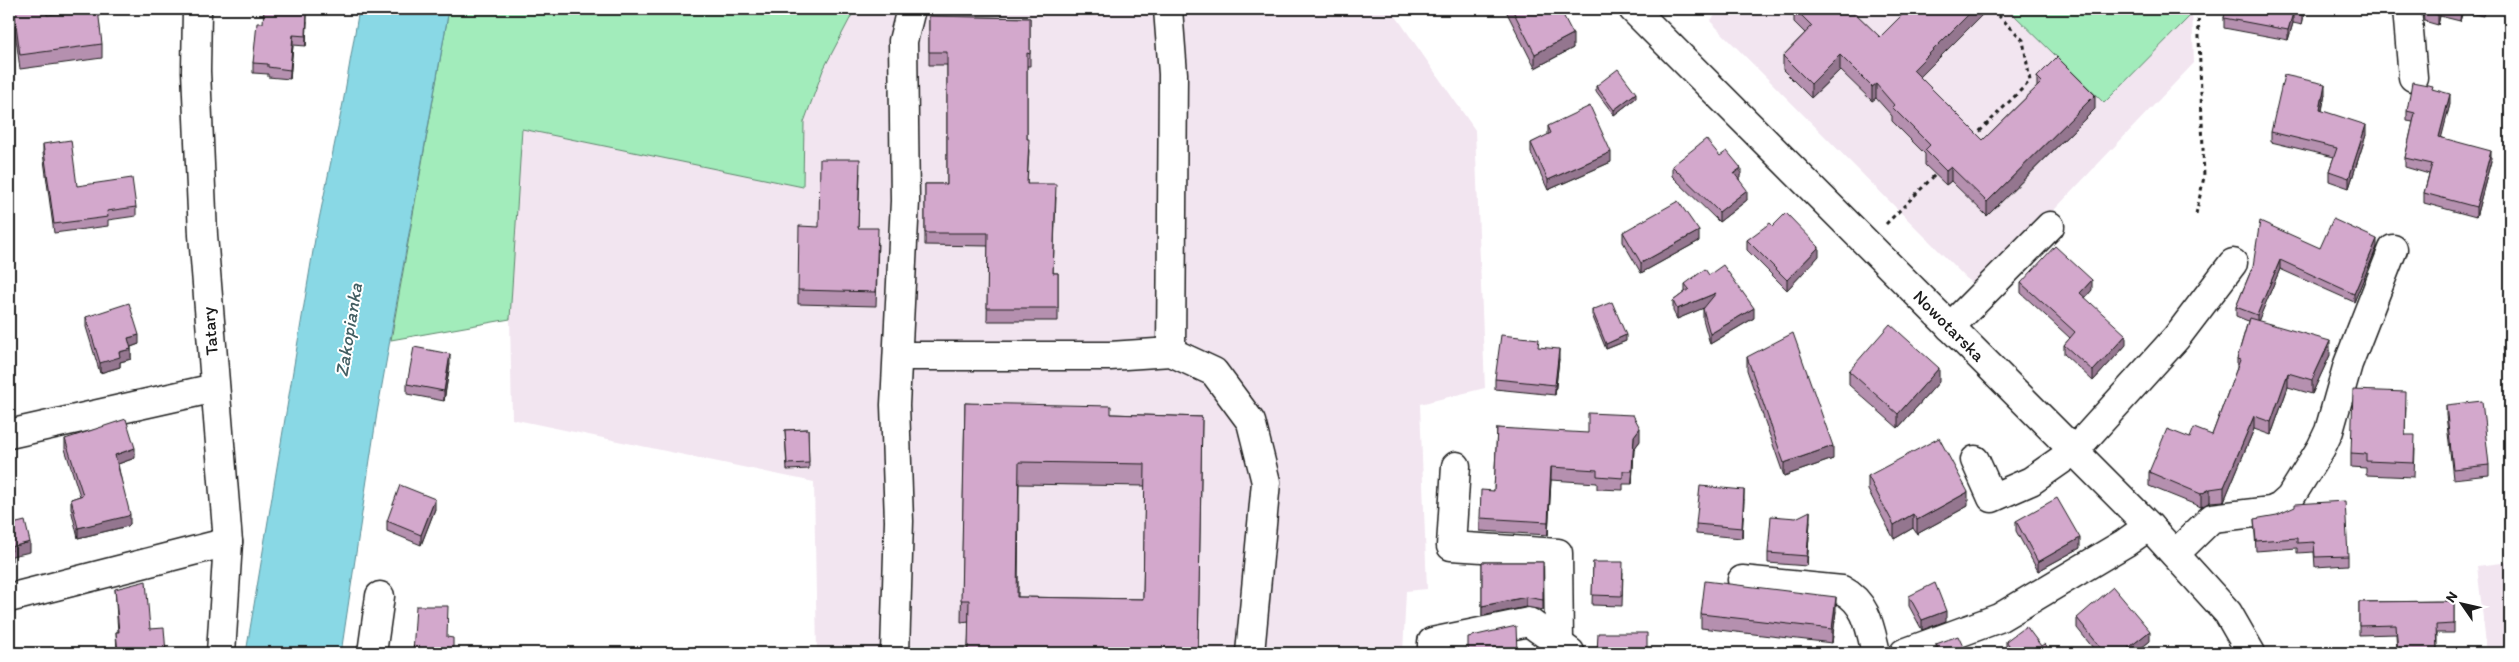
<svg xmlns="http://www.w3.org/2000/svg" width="2519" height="662" font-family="Itim,sans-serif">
<rect width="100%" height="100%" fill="#fff"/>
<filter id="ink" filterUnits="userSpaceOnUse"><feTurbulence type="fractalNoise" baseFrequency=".02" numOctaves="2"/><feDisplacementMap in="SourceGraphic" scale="10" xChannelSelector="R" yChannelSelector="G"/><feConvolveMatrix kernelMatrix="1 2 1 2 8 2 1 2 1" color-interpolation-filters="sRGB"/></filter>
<g filter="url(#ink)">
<!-- built -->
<g fill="#f2e5f0">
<path d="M855,9H1391L1475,130L1485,388L1420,404L1427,589L1406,591L1403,653H817L814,482L512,419L510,319L521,129L803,187L804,122L823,70Z"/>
<path d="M1721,9H2192L2194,63L1978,290L1710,21Z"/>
<path d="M2510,562V653H2487L2477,566Z"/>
</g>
<!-- green -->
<g fill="#a2ecbb" stroke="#5f846c">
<path d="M449,9H855L823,70L804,122L803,187L522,129L510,319L391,340Z"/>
<path d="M2190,9L2191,15L2104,103L2009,10Z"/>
</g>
<!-- water -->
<path fill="#89d8e5" stroke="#5d8d95" d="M359,9H449L377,413L341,653H246L315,239L343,103Z"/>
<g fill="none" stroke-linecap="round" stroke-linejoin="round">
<defs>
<g id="minor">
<path d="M197,9L196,71L203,235L228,542L221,653"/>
<path d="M1168,9L1173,74L1171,352"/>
<path d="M2407,9L2413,77"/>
<path d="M1950,327L2050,226"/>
<path d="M899,356H1110L1171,352L1214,372L1251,422L1266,482L1250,653"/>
<path d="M9,434L215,388"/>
<path d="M1975,460L1992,498L2031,481L2074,451L2176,338L2233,263"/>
<path d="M1456,466L1451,546L1558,553L1559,644"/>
<path d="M2175,554L2212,518L2271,511L2280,507L2290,498L2321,448L2329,431L2348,364L2393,249"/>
<path d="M1742,580L1842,590C1867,603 1870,628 1876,653"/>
<path d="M9,598L228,542"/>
<path d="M372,653L380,596"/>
<path d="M895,653L899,521L895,405L905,201L903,41L911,9"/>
<path d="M1432,653V642L1529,622L1570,652"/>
<path d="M1904,653L1999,618L2125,543L2149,526"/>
</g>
<path id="major" d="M1633,9L2149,526L2228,613L2251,653"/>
</defs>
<!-- minor casing -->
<use href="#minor" stroke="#1c1c1c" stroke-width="31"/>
<!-- major casing -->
<use href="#major" stroke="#1c1c1c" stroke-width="31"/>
<!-- path -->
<g stroke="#1c1c1c" stroke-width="3" stroke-dasharray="4 4" stroke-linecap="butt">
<path d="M1974,137L2030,81L2023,40L1998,15L2004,9"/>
<path d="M2196,214L2204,177L2198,9"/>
<path d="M1886,224L1935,175"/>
</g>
<!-- minor -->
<use href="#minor" stroke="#fff" stroke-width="28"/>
<!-- major -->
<use href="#major" stroke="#fff" stroke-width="28"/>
</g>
<!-- wall -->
<g fill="#b590af" stroke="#1c1c1c" fill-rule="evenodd">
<path d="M13,9H46L47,15L102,44V58L20,69L13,16Z"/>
<path d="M1505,9H1560L1573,48L1535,68Z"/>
<path d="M1794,9H1855L1853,11L1983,140L2037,87V77L2095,109L1987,216L1951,181L1946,185L1925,165V154L1892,121V116L1876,98L1872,101L1840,70L1811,98L1783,70V56L1805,33L1794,22Z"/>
<path d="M2226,9H2305L2302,25L2293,23L2288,40L2224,28V18Z"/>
<path d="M2423,9H2485L2483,16L2463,11L2460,21L2440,16L2438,25L2424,21Z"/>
<path d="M929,16L1030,18V66H1027V139L1029,151L1027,184L1056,197L1053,273H1058V321H987L988,246L925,245V184H947V65H929Z"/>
<path d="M307,21L306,46L293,45L290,79L268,77V74L253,73V63L263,23Z"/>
<path d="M2510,62V98L2506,96V87Z"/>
<path d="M1596,86L1636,98L1614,115L1596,91Z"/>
<path d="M2433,89L2450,104L2441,137L2491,161L2476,217L2424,203V193L2429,174L2405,167V158L2413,122L2407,121V111Z"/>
<path d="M2325,94L2322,111L2366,135L2349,188L2329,181V171L2334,157L2271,142V132Z"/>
<path d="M1548,126L1611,162L1548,190L1531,153V143L1548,135Z"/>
<path d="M43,144L77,186L136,207V216L108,220V226L54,233L43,153Z"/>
<path d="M1720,156L1741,178L1739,180L1747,200L1719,222L1672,176V166Z"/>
<path d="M860,173L858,228L878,242L876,306L798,304V290L819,227Z"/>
<path d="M1773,226L1819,256L1787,290L1747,250V240Z"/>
<path d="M1623,232L1699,241L1641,273L1623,242Z"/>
<path d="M2377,247L2354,302L2280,269L2258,321L2330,355L2312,394L2288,387L2271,435L2254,429L2224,501L2210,502L2201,507L2149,486V472L2190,438L2212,435L2237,368V359L2248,321L2236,316V307L2253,266L2320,248Z"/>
<path d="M1709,275L1754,318L1710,344L1703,319V308L1677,319L1673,311V301L1685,292V284Z"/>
<path d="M2510,279V351H2504V341Z"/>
<path d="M2021,283L2092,290L2085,298L2126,345L2093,381L2064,354V345L2070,338L2021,293Z"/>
<path d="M1592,310L1626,341L1606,349L1592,315Z"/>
<path d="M86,317L139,344L131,347V359L120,362V367L100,373L86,327Z"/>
<path d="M1539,347L1559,359L1555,395L1495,389V379Z"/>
<path d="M1747,357L1833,459L1784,476L1747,370Z"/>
<path d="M450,364L444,401L407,394V384Z"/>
<path d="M1849,371L1939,382L1898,428L1849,385Z"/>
<path d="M965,403L1111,414L1202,417L1198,653H961L968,649L969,621L961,622ZM1019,484L1145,486L1143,599L1018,597Z"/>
<path d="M2446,405L2489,465V475L2453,479L2446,415Z"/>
<path d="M2406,406L2405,435L2415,449L2414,477L2366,475V468L2351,467V453Z"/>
<path d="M1497,428L1640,441L1634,449L1632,484H1623V490L1597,489V483L1551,480L1548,535L1480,531V518L1494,491Z"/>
<path d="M808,429L809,469L787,470L785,430Z"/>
<path d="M65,439L135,458L118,464L130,524L128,526L78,538L71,509V499L80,496L65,449Z"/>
<path d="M1868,476L1968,506L1917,534L1913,528L1894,539L1868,490Z"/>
<path d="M1744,499L1742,538L1696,534V524Z"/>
<path d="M435,509L421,545L387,531V521Z"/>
<path d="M2254,519L2348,556V565L2315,567L2314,552L2297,553V548L2256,551Z"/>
<path d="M1810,521L1807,566L1768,563V553Z"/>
<path d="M2016,521L2080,548L2038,571L2016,531Z"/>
<path d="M1482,562H1543V610L1526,607L1482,616Z"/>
<path d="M1593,562L1623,572L1622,606L1592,605Z"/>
<path d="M115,589L150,629L166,653H117L116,632H118Z"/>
<path d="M1909,596L1946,621L1922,630L1909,606Z"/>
<path d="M2454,601V633H2437V653H2397L2396,634L2359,635V602Z"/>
<path d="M1836,611L1832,643L1701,628V614Z"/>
<path d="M2077,618L2150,641L2135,653H2097L2077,628Z"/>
<path d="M2006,641L2041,646L2052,653H2008L2006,651Z"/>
<path d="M1936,644L1966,653H1936Z"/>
</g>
<!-- shaded-wall -->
<g fill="#94768f" stroke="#1c1c1c">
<path d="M1974,9H1988L1913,84V70Z"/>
<path d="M2303,9H2305L2302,25V15Z"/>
<path d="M2439,9H2440V16L2438,25V15Z"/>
<path d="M2461,9H2463V11L2460,21Z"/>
<path d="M307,11V21L306,46V36Z"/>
<path d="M2293,13V23L2288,40V30Z"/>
<path d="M1573,34V48L1535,68V54Z"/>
<path d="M293,35V45L290,79V70Z"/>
<path d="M1840,55V70L1811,98V84Z"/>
<path d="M1876,84V98L1872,101V87Z"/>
<path d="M2325,84V94L2320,120V110Z"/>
<path d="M1636,93V98L1614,115V110Z"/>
<path d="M2450,94V104L2439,147V137Z"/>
<path d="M2095,95V109L1987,216V202Z"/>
<path d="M2366,125V135L2349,188V178Z"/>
<path d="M2491,151V161L2476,217V207Z"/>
<path d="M1611,152V162L1548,190V180Z"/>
<path d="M1951,167V181L1946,185V171Z"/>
<path d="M1741,168V178L1734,183V173Z"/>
<path d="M1747,190V200L1719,222V212Z"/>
<path d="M1699,231V241L1641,273V263Z"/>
<path d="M2377,239V247L2354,302V294Z"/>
<path d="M1819,247V256L1787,290V280Z"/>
<path d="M2280,260V269L2257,324V315Z"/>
<path d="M2092,280V290L2080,303V293Z"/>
<path d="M1716,293V303L1677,319V309Z"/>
<path d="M1754,308V318L1710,344V334Z"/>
<path d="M139,335V344L128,348V338Z"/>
<path d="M1626,335V341L1606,349V344Z"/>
<path d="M2126,335V345L2093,381V371Z"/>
<path d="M2330,341V355L2312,394V380Z"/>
<path d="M131,349V359L120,362V367L100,373V363L119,352Z"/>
<path d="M1559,349V359L1555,395V385Z"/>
<path d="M450,354V364L444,401V391Z"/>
<path d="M1939,368V382L1898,428V414Z"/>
<path d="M2288,373V387L2271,435V422Z"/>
<path d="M2254,416V429L2224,501V487Z"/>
<path d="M1640,428V441L1634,449L1632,484L1634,436Z"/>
<path d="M1833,446V459L1784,476V463Z"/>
<path d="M135,448V458L115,465V455Z"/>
<path d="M1551,467V480L1548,535V522Z"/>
<path d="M2210,489V502L2201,507V494Z"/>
<path d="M1744,490V499L1742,538V528Z"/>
<path d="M1968,492V506L1917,534V520Z"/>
<path d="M435,499V509L421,545V535Z"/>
<path d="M1810,511V521L1807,566V556Z"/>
<path d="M130,514V524L128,526L78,538V528Z"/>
<path d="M1913,514V528L1894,539V525Z"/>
<path d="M2080,538V548L2038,571V562Z"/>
<path d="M30,542V552L12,556V561L9,562V552L11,547Z"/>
<path d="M1526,597V607L1482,616V606Z"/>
<path d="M1836,597V611L1832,643V629Z"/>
<path d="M1946,611V621L1922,630V620Z"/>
<path d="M2150,631V641L2135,653H2122Z"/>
</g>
<!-- building -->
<g fill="#d3a8cc" stroke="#1c1c1c" fill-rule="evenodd">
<path d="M14,9H46L47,15L98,9L102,44L20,55Z"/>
<path d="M264,9H277L307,11L306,36L293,35L290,70L268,67V64L253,63L257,23H263Z"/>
<path d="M1512,9H1560L1573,34L1535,54Z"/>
<path d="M1795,9H1851L1880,37L1908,9H1974L1913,70L1983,140L2042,82L2037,77L2057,57L2095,95L1987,202L1951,167L1946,171L1925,150L1930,145L1892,107L1894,105L1876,84L1872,87L1840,55L1811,84L1783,56L1812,26Z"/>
<path d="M2226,9H2303L2302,15L2293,13L2288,30L2224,18Z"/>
<path d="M2424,9H2439L2438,15L2424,11Z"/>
<path d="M2450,9H2461L2460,11Z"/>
<path d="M929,16L1030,18V54L1027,53V139H1029L1027,184H1056L1053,273H1058V308H987L988,233H925V184H947V52H929Z"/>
<path d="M2510,62V89L2506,87Z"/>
<path d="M1618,69L1636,93L1614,110L1596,86Z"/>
<path d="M2284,75L2325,84L2320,110L2366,125L2349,178L2329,171L2337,148L2271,132Z"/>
<path d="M2412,82L2433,86L2432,89L2450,94L2439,137L2491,151L2476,207L2424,193L2432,164L2405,158L2415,113L2407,111Z"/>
<path d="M1590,106L1611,152L1548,180L1531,143L1551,133L1548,126Z"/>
<path d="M1706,139L1720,156L1727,151L1741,168L1734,173L1747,190L1719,212L1672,166Z"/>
<path d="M71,140L77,186L132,178L136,207L107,211L108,217L54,224L43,144Z"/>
<path d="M820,159H860L858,228H878L876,292L798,290L799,226L819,227Z"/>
<path d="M1678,201L1699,231L1641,263L1623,232Z"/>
<path d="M1786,213L1819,247L1787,280L1747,240L1770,223L1773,226Z"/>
<path d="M2333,219L2377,239L2354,294L2280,260L2257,315L2236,307L2253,266L2260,221L2320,248Z"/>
<path d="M2055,246L2092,280L2080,293L2126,335L2093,371L2064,345L2075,332L2021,283Z"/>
<path d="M1723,265L1754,308L1710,334L1703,309L1716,293L1677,309L1673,301L1689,289L1685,284L1705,269L1709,275Z"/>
<path d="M2510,279V341H2504Z"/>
<path d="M1612,302L1626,335L1606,344L1592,310Z"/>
<path d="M129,303L139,335L128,338L131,349L119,352L120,357L100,363L86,317Z"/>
<path d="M2249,318L2330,341L2312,380L2288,373L2271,422L2254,416L2224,487L2210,489L2201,494L2149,472L2167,429L2190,438L2194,428L2212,435L2240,360L2237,359Z"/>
<path d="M1890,324L1939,368L1898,414L1849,371Z"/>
<path d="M1793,333L1833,446L1784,463L1747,357Z"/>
<path d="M1501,335L1539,339L1538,347L1559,349L1555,385L1495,379Z"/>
<path d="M414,347L450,354L444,391L407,384Z"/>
<path d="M2353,390L2406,392L2405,435H2415L2414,463L2366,461V454L2351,453Z"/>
<path d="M2482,401L2489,465L2453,469L2446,405Z"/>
<path d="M965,403L1111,406V414L1202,417L1198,653H961V649H968L969,600H961ZM1019,462L1145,464L1143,599L1017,597Z"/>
<path d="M1588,413L1633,415L1640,428L1634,436L1632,471H1623V478L1597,476V470L1551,467L1548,522L1480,518L1481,490L1494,491L1497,428L1588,433Z"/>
<path d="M126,419L135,448L115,455L130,514L128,516L78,528L71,499L83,495L65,439Z"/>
<path d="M808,429L809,463L787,464L785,430Z"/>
<path d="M1939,438L1968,492L1917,520L1913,514L1894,525L1868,476Z"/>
<path d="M400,485L435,499L421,535L387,521Z"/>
<path d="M1700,486L1744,490L1742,528L1696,524Z"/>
<path d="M2057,498L2080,538L2038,562L2016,521Z"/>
<path d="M2345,501L2348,556L2315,557L2314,542L2297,543V538L2256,541L2254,519L2277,515L2295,507V504Z"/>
<path d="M1810,511L1807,556L1768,553L1771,516L1796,518Z"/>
<path d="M25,521L30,542L11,547L12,551L9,552V525Z"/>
<path d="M1482,562H1543V600L1526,597L1482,606Z"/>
<path d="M1593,562H1623L1622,596L1592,595Z"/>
<path d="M146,581L150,629L164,628L166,653H118L116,632H119L115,589Z"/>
<path d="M1705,581L1836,597L1832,629L1701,614Z"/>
<path d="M1935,583L1946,611L1922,620L1909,596Z"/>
<path d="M2113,587L2150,631L2122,653H2105L2077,618Z"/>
<path d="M2454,601V624L2436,625L2437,653H2398L2396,625L2359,626V602Z"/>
<path d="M416,606H448L447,637L453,638V653H413Z"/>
<path d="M1516,626L1517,653H1468V637Z"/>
<path d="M2026,626L2041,646L2044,644L2052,653H2015L2006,641Z"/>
<path d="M1598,633H1647V653H1597Z"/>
<path d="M1958,636L1966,653H1939H1940L1936,644Z"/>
</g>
</g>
<g text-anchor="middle" stroke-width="4" stroke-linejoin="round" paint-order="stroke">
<!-- street labels -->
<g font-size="18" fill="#1c1c1c" stroke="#fff">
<text transform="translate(1949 326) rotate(45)" y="6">Nowotarska</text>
<text transform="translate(210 331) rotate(-95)" y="6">Tatary</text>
</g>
<!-- water labels -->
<g font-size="19" font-style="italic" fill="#425e62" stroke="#fff">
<text transform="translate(348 330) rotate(-81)" y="7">Zakopianka</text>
</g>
</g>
<!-- margin -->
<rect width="2519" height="662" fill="none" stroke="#fff" stroke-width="30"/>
<rect x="15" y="15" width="2489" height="632" fill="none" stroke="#1c1c1c" stroke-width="2" filter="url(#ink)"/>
<!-- north arrow -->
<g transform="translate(2462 604) rotate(304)" stroke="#ffffff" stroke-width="4" paint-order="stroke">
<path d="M0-4L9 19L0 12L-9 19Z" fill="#1c1c1c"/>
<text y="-8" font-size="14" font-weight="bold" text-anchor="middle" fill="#1c1c1c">N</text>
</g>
</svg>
